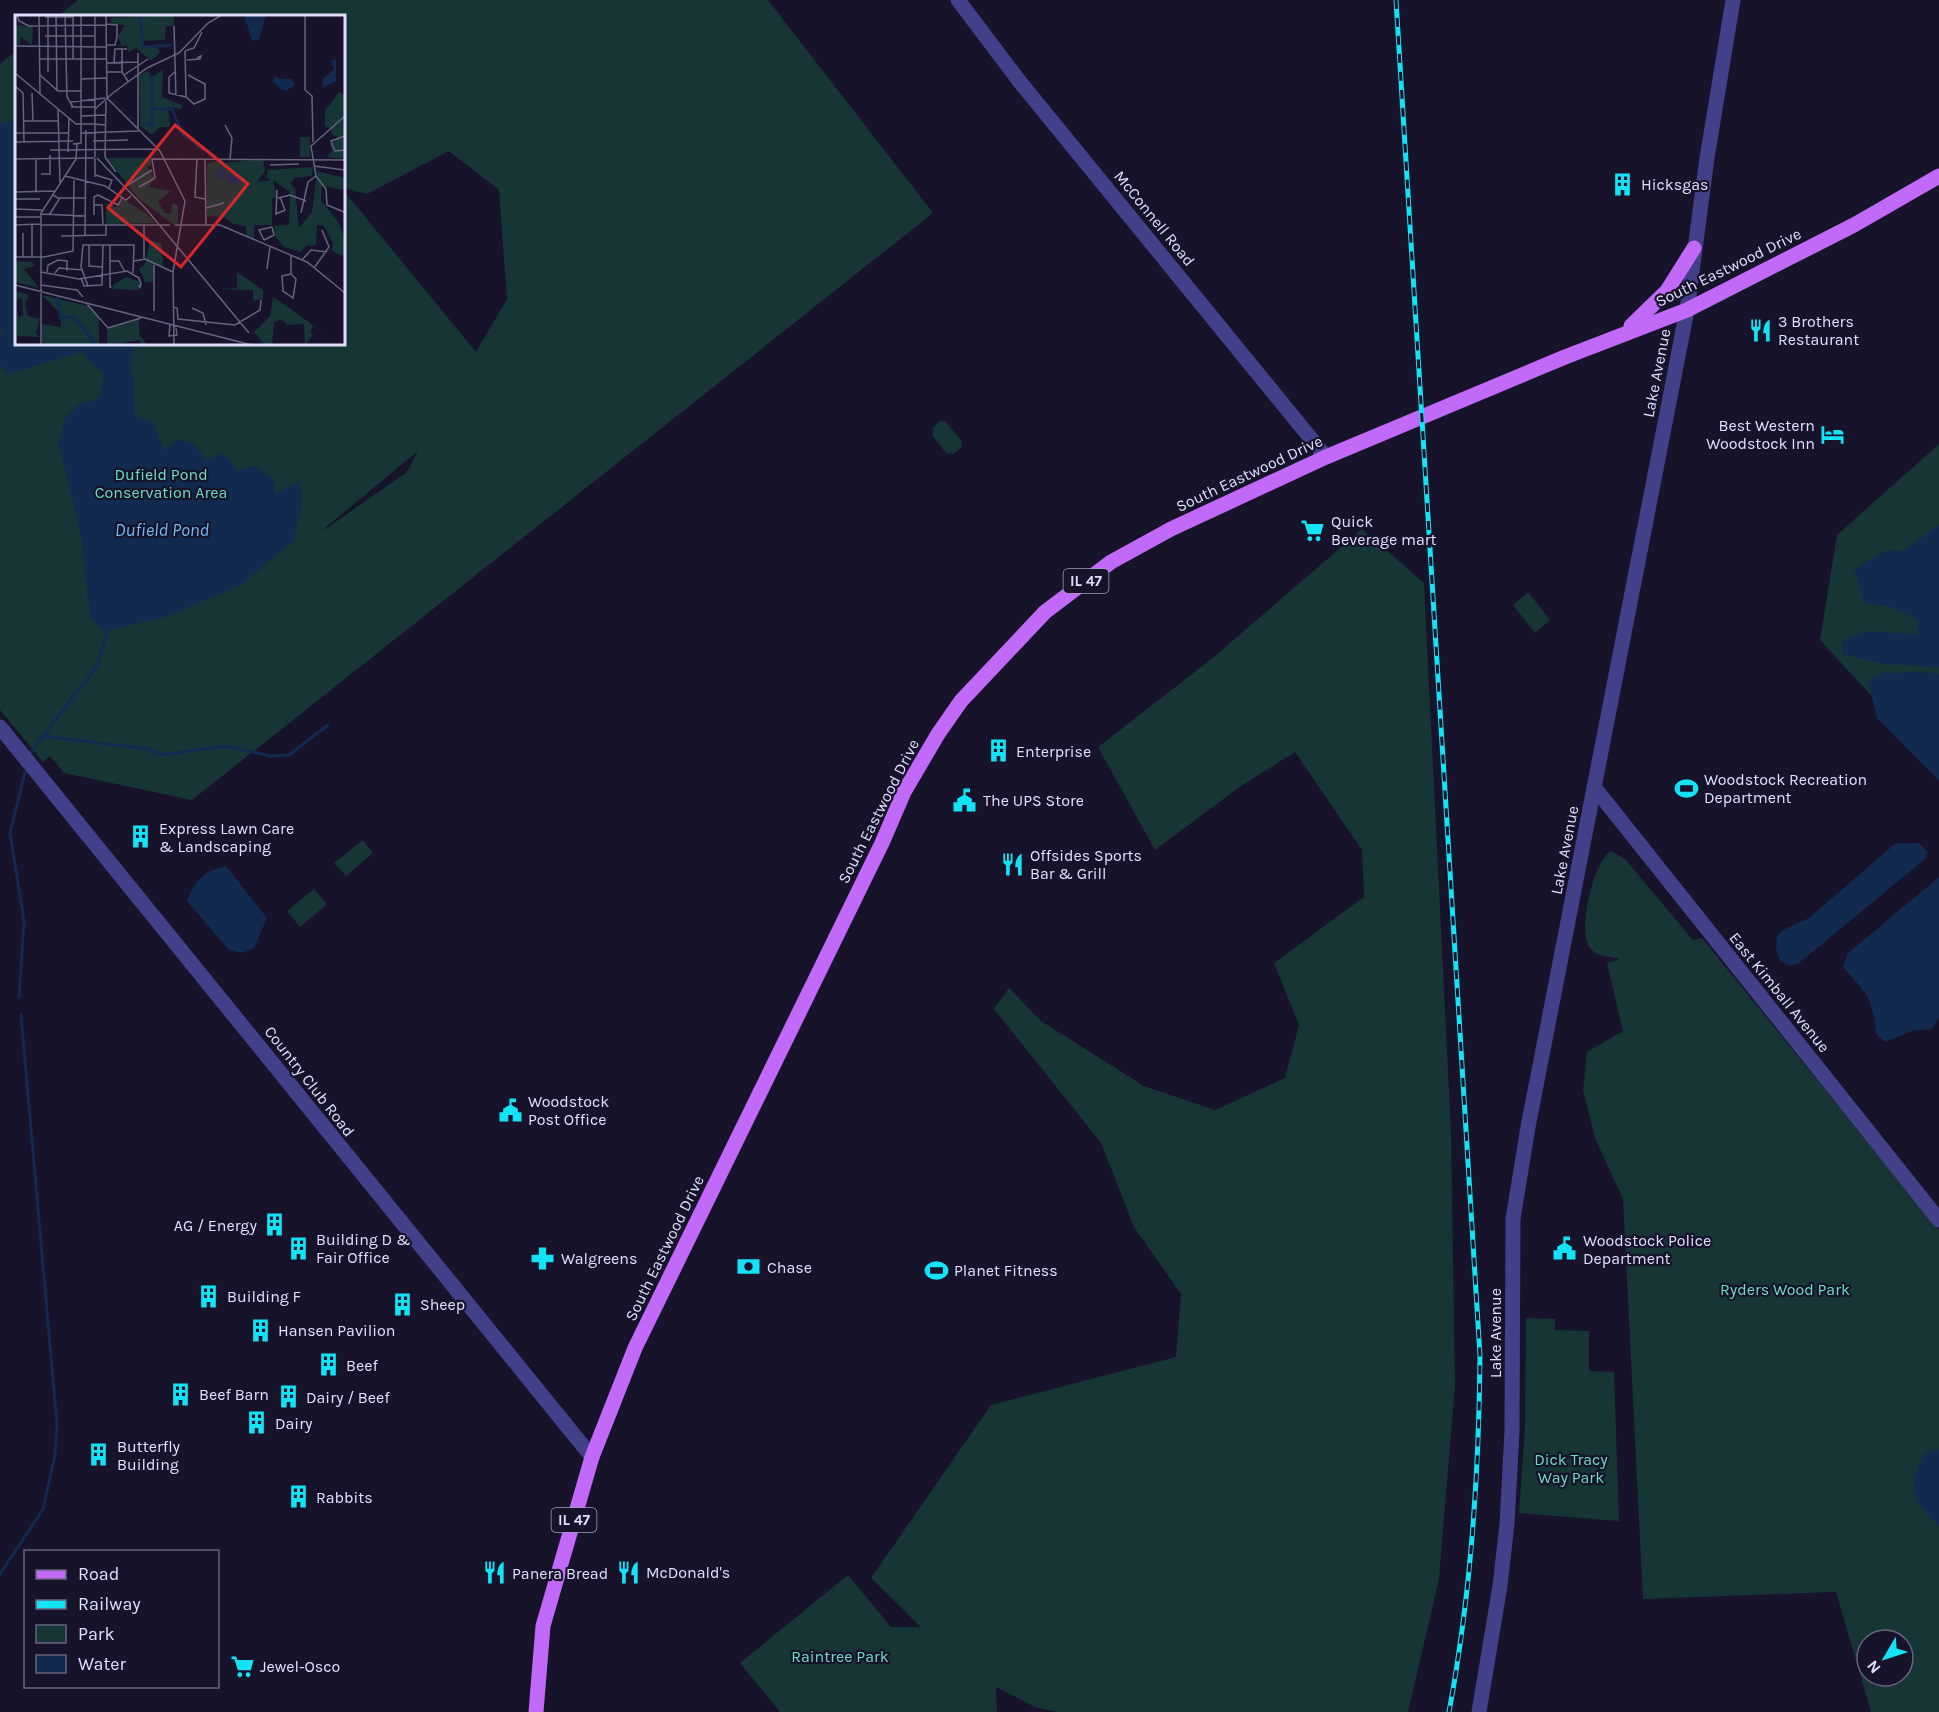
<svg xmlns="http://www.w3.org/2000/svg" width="1939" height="1712" font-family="Karla,sans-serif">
<rect width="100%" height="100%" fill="#16132b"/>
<!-- green -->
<g fill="#163534" fill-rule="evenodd">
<path d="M78,0H768L933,213L192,800L64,773L50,756L43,762L0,710V64L16,51V344H344V191L476,352L507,299L499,190L449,151L367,194L344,188V16H58ZM418,451L407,472L324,530V529Z"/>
<path d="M940,421H945L961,440L962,447L953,454L946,453L933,436V428Z"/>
<path d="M1939,444V739L1916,744L1820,640L1837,535Z"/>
<path d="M1362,529L1424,583L1451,1132L1455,1385L1439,1579L1408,1712H1056L1035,1707L996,1687L997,1712H780L740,1663L848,1575L891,1627H921L871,1578L991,1405L1176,1357L1181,1294L1134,1227L1101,1143L994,1009L1009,988L1041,1021L1144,1086L1215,1110L1285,1078L1299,1025L1274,963L1364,897L1362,850L1295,752L1238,788L1155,850L1098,747L1215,656Z"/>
<path d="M1528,592L1550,620L1535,633L1513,605Z"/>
<path d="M363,840L373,853L346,876L334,863Z"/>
<path d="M1611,851L1625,859L1693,940L1702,938L1939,1230V1712H1871L1836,1592L1643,1599L1623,1199L1595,1138L1583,1090L1587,1052L1623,1031L1607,963L1620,959C1609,956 1598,958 1590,948C1577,932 1593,861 1611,851ZM1867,1640H1903V1676H1867Z"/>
<path d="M314,889L327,904L300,927L287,911Z"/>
<path d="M1526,1318L1555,1319V1330L1589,1331V1371L1614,1372L1619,1521L1519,1513L1525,1427Z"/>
</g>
<!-- water -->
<g fill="#122a50">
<path d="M16,120V344H134C128,365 135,392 135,415L153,424L164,450L179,439L195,445L207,460L223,453L237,471L252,465L274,479L275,494L299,482L302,504L293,541L241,585L165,617L102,632L90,615L81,536L59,444L65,417L80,404L100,398L104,374L81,352L9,374L0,365V336L3,332L0,328V124Z"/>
<path d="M1939,525V667L1884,664L1842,654L1843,641L1867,631L1918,634V620L1892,607L1865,603L1854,570L1886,550L1904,551Z"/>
<path d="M1927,672L1939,674V781L1877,718L1868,680L1882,673Z"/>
<path d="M1896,843H1919L1928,852L1925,859L1799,963L1791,966L1780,961L1776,948L1777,936L1785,929L1809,918Z"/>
<path d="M226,866L267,918L254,948L242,953L229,950L187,901C195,879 204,871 226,866Z"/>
<path d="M1939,877V1017L1932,1029L1912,1031L1885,1042L1876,1034C1873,997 1867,994 1843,967L1848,953Z"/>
<path d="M1939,1449V1526C1912,1502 1908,1486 1924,1454Z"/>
</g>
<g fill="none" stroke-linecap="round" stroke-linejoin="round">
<!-- stream -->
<g stroke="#122a50" stroke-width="3">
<path d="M41,736L149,749L161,755L225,746L271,756L289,755L328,725"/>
<path d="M31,752L97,666L108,629"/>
<path d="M19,997L24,921L10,833L25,772"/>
<path d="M0,1574L43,1509L55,1455L57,1425L21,1015"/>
</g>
<!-- minor -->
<g stroke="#414088" stroke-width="15">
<path d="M958,0L1020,82L1326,457"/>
<path d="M0,727L592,1457"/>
<path d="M1594,787L1939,1220"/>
<path d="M1479,1712L1500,1586L1507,1524L1512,1431L1513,1219L1528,1127L1687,310L1707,158L1733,0"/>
</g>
<!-- major -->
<g stroke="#c16af9" stroke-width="15">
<path d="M1631,326L1667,291L1694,248"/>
<path d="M536,1712L543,1626L592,1457L635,1348L882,843L904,792L938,734L961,701L1045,612L1111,562L1171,529L1326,457L1565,357L1687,310L1854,225L1939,176"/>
</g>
<defs>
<path id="rail" d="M1396,0L1480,1356C1479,1476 1471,1594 1449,1712"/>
</defs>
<!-- rail casing -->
<use href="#rail" stroke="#13e3f5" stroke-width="5"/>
<!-- rail -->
<use href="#rail" stroke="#16132b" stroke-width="3" stroke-dasharray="9" stroke-linecap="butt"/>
</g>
<!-- icons -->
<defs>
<symbol id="building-bare" viewBox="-9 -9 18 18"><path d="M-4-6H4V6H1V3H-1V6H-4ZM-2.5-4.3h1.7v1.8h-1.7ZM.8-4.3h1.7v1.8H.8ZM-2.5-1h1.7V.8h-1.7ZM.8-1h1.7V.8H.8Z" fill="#13e3f5" stroke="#16132b" stroke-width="2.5" paint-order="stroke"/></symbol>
<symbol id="restaurant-bare" viewBox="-9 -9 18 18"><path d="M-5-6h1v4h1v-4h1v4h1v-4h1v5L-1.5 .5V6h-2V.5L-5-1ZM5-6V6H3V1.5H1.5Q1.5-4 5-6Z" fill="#13e3f5" stroke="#16132b" stroke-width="2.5" paint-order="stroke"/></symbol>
<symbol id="hotel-bare" viewBox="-9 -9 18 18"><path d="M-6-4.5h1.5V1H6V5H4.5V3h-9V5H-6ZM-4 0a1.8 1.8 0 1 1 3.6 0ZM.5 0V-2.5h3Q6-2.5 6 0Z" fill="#13e3f5" stroke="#16132b" stroke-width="2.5" paint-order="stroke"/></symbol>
<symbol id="supermarket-bare" viewBox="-9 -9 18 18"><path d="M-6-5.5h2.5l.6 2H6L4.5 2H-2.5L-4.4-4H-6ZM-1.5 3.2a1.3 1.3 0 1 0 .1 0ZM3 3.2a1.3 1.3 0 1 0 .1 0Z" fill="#13e3f5" stroke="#16132b" stroke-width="2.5" paint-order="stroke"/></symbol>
<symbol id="stadium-bare" viewBox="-9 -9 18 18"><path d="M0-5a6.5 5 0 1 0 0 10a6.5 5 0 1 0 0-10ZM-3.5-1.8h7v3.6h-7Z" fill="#13e3f5" stroke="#16132b" stroke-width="2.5" paint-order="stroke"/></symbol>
<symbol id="civic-bare" viewBox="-9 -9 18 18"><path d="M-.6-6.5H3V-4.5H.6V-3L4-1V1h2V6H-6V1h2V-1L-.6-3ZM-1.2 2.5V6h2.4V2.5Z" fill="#13e3f5" stroke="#16132b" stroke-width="2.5" paint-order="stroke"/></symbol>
<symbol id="pharmacy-bare" viewBox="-9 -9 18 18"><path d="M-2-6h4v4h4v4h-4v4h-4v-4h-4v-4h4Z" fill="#13e3f5" stroke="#16132b" stroke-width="2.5" paint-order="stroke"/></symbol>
<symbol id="bank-bare" viewBox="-9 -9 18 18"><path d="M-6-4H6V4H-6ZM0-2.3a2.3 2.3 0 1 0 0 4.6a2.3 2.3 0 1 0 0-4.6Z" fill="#13e3f5" stroke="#16132b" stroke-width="2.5" paint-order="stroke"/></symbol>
</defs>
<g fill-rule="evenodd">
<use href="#building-bare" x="1606" y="168" width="33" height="33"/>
<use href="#restaurant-bare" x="1744" y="314" width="33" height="33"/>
<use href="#hotel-bare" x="1816" y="418" width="33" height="33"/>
<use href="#supermarket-bare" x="1296" y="514" width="33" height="33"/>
<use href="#building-bare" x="982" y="734" width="33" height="33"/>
<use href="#stadium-bare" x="1670" y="772" width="33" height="33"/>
<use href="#civic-bare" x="948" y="784" width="33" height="33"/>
<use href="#building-bare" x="124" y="820" width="33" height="33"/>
<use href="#restaurant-bare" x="996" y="848" width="33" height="33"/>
<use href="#civic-bare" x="494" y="1094" width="33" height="33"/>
<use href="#building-bare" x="258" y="1208" width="33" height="33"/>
<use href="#building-bare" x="282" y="1232" width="33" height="33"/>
<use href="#civic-bare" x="1548" y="1232" width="33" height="33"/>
<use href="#pharmacy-bare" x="526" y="1242" width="33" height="33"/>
<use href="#bank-bare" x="732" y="1250" width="33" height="33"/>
<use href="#stadium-bare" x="920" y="1254" width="33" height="33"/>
<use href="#building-bare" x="192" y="1280" width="33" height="33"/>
<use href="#building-bare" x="386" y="1288" width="33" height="33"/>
<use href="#building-bare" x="244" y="1314" width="33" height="33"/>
<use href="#building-bare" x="312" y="1348" width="33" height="33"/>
<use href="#building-bare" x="164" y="1378" width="33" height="33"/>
<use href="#building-bare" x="272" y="1380" width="33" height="33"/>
<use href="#building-bare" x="240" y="1406" width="33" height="33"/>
<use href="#building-bare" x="82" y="1438" width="33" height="33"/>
<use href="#building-bare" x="282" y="1480" width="33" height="33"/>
<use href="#restaurant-bare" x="612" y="1556" width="33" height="33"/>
<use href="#restaurant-bare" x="478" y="1556" width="33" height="33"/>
<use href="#supermarket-bare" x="226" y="1650" width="33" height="33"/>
</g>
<g text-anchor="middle" stroke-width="4.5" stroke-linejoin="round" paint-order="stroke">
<!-- shield labels -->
<g fill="#16132b" stroke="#a4a1bf" stroke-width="1.5">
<rect x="1063.5" y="569" width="45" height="24" rx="4.5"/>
<rect x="551.5" y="1508" width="45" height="24" rx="4.5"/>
</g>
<g font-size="15" font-weight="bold" fill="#e1defe">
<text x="1086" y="586">IL 47</text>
<text x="574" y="1525">IL 47</text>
</g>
<!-- poi labels -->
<g font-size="16" fill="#e1defe" stroke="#16132b" text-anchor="start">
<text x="1641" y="190">Hicksgas</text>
<text x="1778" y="327">3 Brothers<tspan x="1778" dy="18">Restaurant</tspan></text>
<text x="1815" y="431" text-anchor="end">Best Western<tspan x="1815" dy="18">Woodstock Inn</tspan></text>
<text x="1331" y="527">Quick<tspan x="1331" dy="18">Beverage mart</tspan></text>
<text x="1016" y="757">Enterprise</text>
<text x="1704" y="785">Woodstock Recreation<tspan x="1704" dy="18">Department</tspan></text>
<text x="983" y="806">The UPS Store</text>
<text x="159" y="834">Express Lawn Care<tspan x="159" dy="18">&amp; Landscaping</tspan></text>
<text x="1030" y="861">Offsides Sports<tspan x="1030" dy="18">Bar &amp; Grill</tspan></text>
<text x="528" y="1107">Woodstock<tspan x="528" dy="18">Post Office</tspan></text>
<text x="257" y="1231" text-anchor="end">AG / Energy</text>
<text x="316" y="1245">Building D &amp;<tspan x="316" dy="18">Fair Office</tspan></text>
<text x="1583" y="1246">Woodstock Police<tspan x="1583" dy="18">Department</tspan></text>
<text x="561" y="1264">Walgreens</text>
<text x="767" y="1273">Chase</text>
<text x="954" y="1276">Planet Fitness</text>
<text x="227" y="1302">Building F</text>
<text x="420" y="1310">Sheep</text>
<text x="278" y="1336">Hansen Pavilion</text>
<text x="346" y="1371">Beef</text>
<text x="199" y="1400">Beef Barn</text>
<text x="306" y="1403">Dairy / Beef</text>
<text x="275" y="1429">Dairy</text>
<text x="117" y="1452">Butterfly<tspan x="117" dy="18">Building</tspan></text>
<text x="316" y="1503">Rabbits</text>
<text x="646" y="1578">McDonald's</text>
<text x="512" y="1579">Panera Bread</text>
<text x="260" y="1672">Jewel-Osco</text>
</g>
<!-- street labels -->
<g font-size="16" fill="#e1defe" stroke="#16132b">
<text transform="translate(1155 218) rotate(51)" y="6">McConnell Road</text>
<text transform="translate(1728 267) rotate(-26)" y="6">South Eastwood Drive</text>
<text transform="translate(1656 373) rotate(-79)" y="6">Lake Avenue</text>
<text transform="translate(1249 473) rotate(-25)" y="6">South Eastwood Drive</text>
<text transform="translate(878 811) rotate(-63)" y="6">South Eastwood Drive</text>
<text transform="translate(1564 850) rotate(-79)" y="6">Lake Avenue</text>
<text transform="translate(1780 992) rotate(51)" y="6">East Kimball Avenue</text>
<text transform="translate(310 1081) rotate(52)" y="6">Country Club Road</text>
<text transform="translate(664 1248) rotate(-64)" y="6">South Eastwood Drive</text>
<text transform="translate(1495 1333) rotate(-90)" y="6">Lake Avenue</text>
</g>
<!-- park labels -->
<g font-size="16" fill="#6cddbe" stroke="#16132b">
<text x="161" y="480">Dufield Pond<tspan x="161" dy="18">Conservation Area</tspan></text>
<text x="1785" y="1295">Ryders Wood Park</text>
<text x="1571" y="1465">Dick Tracy<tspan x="1571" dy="18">Way Park</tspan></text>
<text x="840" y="1662">Raintree Park</text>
</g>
<!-- water labels -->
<g font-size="18" font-style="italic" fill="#71bcf9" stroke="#16132b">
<text x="162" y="536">Dufield Pond</text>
</g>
</g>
<!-- overview -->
<g transform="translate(15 15)">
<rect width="330" height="330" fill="#16132b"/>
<path d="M159,0V11H151L150,25L127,26L130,32L142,31L145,37L136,46L121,33L113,37L112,31H100L106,30L103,21L110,10L96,9V3ZM0,10L18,11L17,30L5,21V30H0ZM148,55L147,82L167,90V94L153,92L155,112H145L137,120L125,111L124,60L134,56L135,63ZM324,77L330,80V144L312,142L317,136L315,130L323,122L317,120L316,113L310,112V96ZM285,122H295V142H285ZM92,143H136V151H132L139,163L134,172L156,176L143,187L150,198H156L157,189L163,190V209L159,210L123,183ZM207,144L208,148L248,144L250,156L242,167L256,165L251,162L253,155L298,152L297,161L279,163L276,169L280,173L284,213L297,197L302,156L330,163V175L307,171L306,185L323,207L330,223V242L317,236L318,228L309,211L302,210L301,230L291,231L286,237L269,232L260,221L259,211L274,210L275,177L258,165L262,182L257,184V210H239V224L231,220V211L219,209L207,202L192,201V149ZM108,184L132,199L141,208L91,209V188L101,192ZM135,225L147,229L148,252L139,249L138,267H130L124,253L130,250ZM0,246L17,247L20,251L9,254L24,273L0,267ZM222,257L248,275V284L238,286V275L203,274L222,273ZM111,262L124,266V275L98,274V270ZM0,276L14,280L10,288L13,301L25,304L21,318L25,322L2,321V295L4,302L8,300L7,283L3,284L4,292ZM27,280L73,291L84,302V330L27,329V309L46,312V299ZM258,282L280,297L313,321L298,311L295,316L298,320L290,330L289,309L273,310L266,304L259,308L257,330H250L239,317L255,301ZM124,304V319L132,330H125V325L92,330V312Z" fill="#163534"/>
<path d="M229,0H251L244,24L237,26ZM316,45H321V66L307,73L308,64L319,54ZM260,60L264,64H277L280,70L271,76L266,74L258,67ZM204,151L214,160L217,156L225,159L228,165L216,171L211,160L202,165L200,159Z" fill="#122a50"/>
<path fill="none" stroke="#122a50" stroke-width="3" d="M125,0L128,32L157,30M137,94H157L167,118L189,135M130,110H137V60M43,282L45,303L59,302L82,330"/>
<path fill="none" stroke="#67647f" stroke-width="1.5" d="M2,0L4,6L14,11L91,10M24,0L25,79M33,0V57M41,0L42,76M50,0L52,82L58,92M58,0V44M91,0L92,83L145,136L170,186L158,257L159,330M290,0V75L297,81L298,127M30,2H58M80,2V94M159,11L161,81M30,21H79M91,30H100L102,22V10L91,9M0,31L91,32M107,34V57M170,36L171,82M170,36L179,33L187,17M24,44H91M172,45L185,44L186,41L182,43M99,47L100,34H112M91,48L123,47M161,56L154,62V78L171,82M91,57H107L113,66M0,58L61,109H80V94L98,78L132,53L164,38L193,8L207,0M25,60L43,76H67M109,60L133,44M67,64L91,63M0,71L8,78L9,127M17,78L18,106M171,82L179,89L190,84V69L173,60M56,87L90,83M56,92H80M43,95L45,168M67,101L90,100M9,106H44M210,110L217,123L215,144M0,118H53M66,118L123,116V38M330,121L316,126L320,136L330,135M78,126L113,125M0,127L58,126M58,129L66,128V0M35,135L143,134M53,137L54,103M80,142V109L90,110M90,142L101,157M90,142L91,86M21,143V177M80,143V162M82,143L132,195L234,318M0,144L79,143M182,144L180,182L190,184M190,144L191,210M255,150L284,149M299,151L330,155M26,159H35V140M80,160L97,165L94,173M50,161L90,171L111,185L116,181M111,171L137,155M124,172L140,163L137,144L330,145M262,175L261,199L270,195L265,182M0,177L40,176M38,180L43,183H70M83,180L103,190L107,183M330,182V210M263,183L275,180L291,186M0,184H25M79,190H87L88,210M191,193L209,188M0,194L27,195M329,197L312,190L311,174L301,161L296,131L330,101M286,198L293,167L301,161M26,199L70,201M34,200L45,183M79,200V182L83,180M0,202H26M17,209V242M0,210L26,209M26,210H155M129,210V243M160,210H205L292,247L330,278M8,218V242M70,220L71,115M46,221L91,220V210M249,225L244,215L257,212M249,225L259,220L257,212M74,230V251L88,252M95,230V272L96,273L95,270M276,241V259L281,264L278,283L268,276L267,261L276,259M0,242H29L58,236L59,165M287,245L296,235L312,237M95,246H104L110,257M119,246L130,244L158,257M139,250V296M299,253L314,232L307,215M252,254L255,232M26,257L64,264L112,256L124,263L126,269L125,272L124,271L126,269M32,257L33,250L43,245L52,246V256M40,258L44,253L68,255M66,263L69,271L87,270L88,230M0,270L237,330M26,270L62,275L68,282M73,271L66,252L68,230H119L118,258M72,289L93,313L126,303M158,292L162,293L163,304L220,310L245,295L246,285M177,293L188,298L191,310M155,309L154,321L162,320L161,313M26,330V198L61,144L62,129"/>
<path fill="#d62828" fill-opacity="0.15" stroke="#d62828" stroke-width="3" d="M160,110L233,169L166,252L93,193Z"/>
<rect width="330" height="330" fill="none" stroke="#e1defe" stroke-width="3"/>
</g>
<!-- legend -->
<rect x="24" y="1550" width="195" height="138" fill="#16132b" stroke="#67647f" stroke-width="1.5"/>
<rect x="36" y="1570" width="30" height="9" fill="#c16af9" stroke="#67647f" stroke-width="1.5"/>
<text x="78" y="1580" font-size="18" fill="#e1defe">Road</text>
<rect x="36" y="1600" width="30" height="9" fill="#13e3f5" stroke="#67647f" stroke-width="1.5"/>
<text x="78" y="1610" font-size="18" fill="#e1defe">Railway</text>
<rect x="36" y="1625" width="30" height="18" fill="#163534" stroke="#67647f" stroke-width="1.5"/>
<text x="78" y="1640" font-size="18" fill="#e1defe">Park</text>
<rect x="36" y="1655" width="30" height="18" fill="#122a50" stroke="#67647f" stroke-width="1.5"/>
<text x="78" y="1670" font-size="18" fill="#e1defe">Water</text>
<!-- north arrow -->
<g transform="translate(1885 1658) rotate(231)"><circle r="28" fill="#16132b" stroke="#67647f" stroke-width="1.5"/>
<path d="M0-4.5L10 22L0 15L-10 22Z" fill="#13e3f5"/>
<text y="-9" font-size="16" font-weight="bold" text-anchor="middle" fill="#e1defe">N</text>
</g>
</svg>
